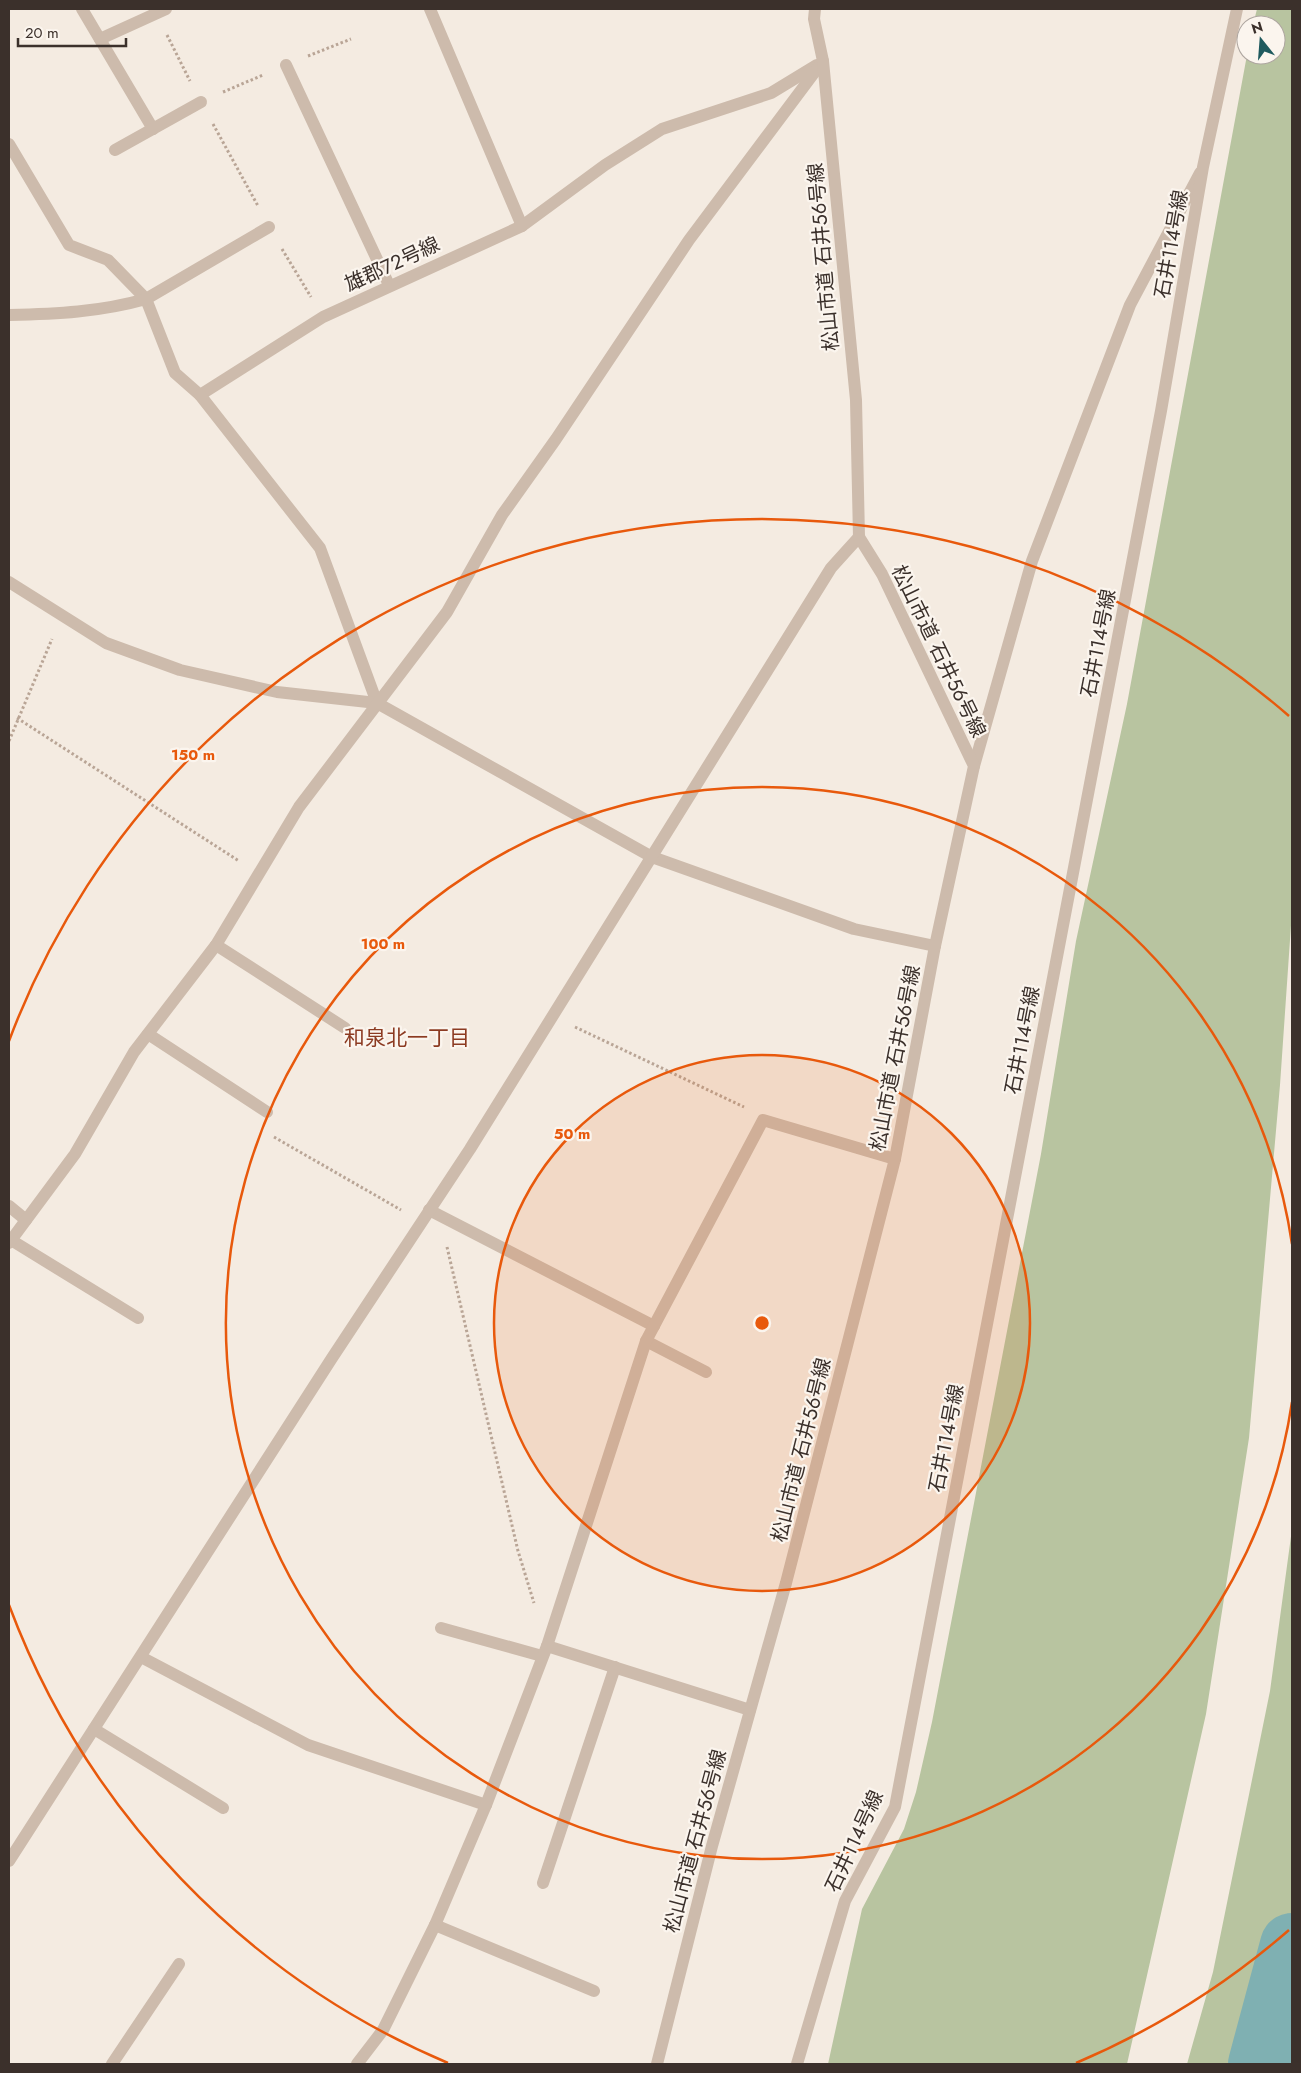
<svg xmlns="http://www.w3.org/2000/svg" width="1301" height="2073" font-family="Jost,'Noto Sans JP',sans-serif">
<rect width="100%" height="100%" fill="#f4ebe1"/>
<!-- green -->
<g fill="#b8c4a0">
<path d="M1257,9H1292V911L1280,1085L1249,1438L1206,1714L1127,2064H828L862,1909L904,1829L916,1792L932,1722L1041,1154L1076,941L1127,704L1247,55H1276V25H1253Z"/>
<path d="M1292,1529V2064H1187L1213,1972L1270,1691Z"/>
</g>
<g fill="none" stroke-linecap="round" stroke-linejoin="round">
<!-- river -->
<path stroke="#7fb0b2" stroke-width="64" d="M1260,2064L1292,1945"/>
<!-- path -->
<g stroke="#b9a596" stroke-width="3" stroke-dasharray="2.5 2.5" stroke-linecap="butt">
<path d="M167,35L190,81"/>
<path d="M308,56L351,39"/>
<path d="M223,92L263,75"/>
<path d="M213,124L258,206"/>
<path d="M282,249L311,297"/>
<path d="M17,718L239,861"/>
<path d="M9,741L52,639"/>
<path d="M575,1027L744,1107"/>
<path d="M274,1137L401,1210"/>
<path d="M447,1247L518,1551L534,1603"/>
</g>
<!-- minor -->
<g stroke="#cdbbac" stroke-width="12">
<path d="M82,9L153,129"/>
<path d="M430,9L522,226"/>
<path d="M100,39L166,9"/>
<path d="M286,65L389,285"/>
<path d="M9,144L69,245L108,260L146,299L269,227"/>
<path d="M115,150L201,102"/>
<path d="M9,315C56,314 100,312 146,299L175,373L200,395L323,317L522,226L605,165L662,129L771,93L817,65"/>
<path d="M200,395L320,548L377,703"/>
<path d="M9,582L106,643L180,670L277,692L377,703L652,857L854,929L935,946"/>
<path d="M974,766L1032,561L1130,305L1200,173"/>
<path d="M216,945L345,1028"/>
<path d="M148,1034L267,1112"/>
<path d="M9,1206L26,1220"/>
<path d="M429,1210L654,1326"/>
<path d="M11,1240L138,1318"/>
<path d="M9,1243L75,1154L134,1052L216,945L299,807L447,612L502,515L556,439L689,240L823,61"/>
<path d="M646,1341L706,1372"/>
<path d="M441,1628L542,1656"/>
<path d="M547,1646L750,1710"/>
<path d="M141,1657L308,1745L486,1805"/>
<path d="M94,1729L223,1808"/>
<path d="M9,1861L332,1358L470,1149L831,568L859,537"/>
<path d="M543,1883L615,1667"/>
<path d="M435,1925L594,1991"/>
<path d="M112,2064L179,1964"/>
<path d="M357,2064L383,2030L435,1925L486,1805L547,1646L646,1341L763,1120L895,1159"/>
<path d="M657,2064L712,1846L786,1583L895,1159L935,946L974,766L882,574L859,537L856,400L823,61L814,19L815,9"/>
</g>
<!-- tertiary -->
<path stroke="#cdbbac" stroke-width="12" d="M797,2064L845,1901L895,1807L1161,411L1203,167L1237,9"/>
</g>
<!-- distance rings -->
<circle cx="762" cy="1323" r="268" fill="#e8590c" fill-opacity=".12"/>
<g fill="none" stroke="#e8590c" stroke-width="2.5">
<circle cx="762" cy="1323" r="268"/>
<path d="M1292 1402A536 536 0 1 1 1292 1244"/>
<path d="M1289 1930A804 804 0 0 1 1076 2063M448 2063A804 804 0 0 1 9 1605M9 1041A804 804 0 0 1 1289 716"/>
</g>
<g text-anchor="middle" stroke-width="4.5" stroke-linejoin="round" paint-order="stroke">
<!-- street labels -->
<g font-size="20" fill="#3b302b" stroke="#fbf5ee">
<text transform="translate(1171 244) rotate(-80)" y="7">石井114号線</text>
<text transform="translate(823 257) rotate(-95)" y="7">松山市道 石井56号線</text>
<text transform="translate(392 264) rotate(-25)" y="7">雄郡72号線</text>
<text transform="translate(1098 643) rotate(-79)" y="7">石井114号線</text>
<text transform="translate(939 651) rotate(64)" y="7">松山市道 石井56号線</text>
<text transform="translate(1022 1040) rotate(-79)" y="7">石井114号線</text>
<text transform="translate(895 1058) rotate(-79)" y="7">松山市道 石井56号線</text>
<text transform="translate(946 1438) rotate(-79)" y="7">石井114号線</text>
<text transform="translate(801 1450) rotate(-76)" y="7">松山市道 石井56号線</text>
<text transform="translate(695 1841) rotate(-75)" y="7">松山市道 石井56号線</text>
<text transform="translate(854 1841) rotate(-65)" y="7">石井114号線</text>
</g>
<!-- neighbourhood labels -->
<g font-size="21" fill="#8c3b22" stroke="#fbf5ee">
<text x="407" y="1045">和泉北一丁目</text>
</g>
</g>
<circle cx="762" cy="1323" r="8" fill="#e8590c" stroke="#fbf5ee" stroke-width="2.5"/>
<g font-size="15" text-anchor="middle" font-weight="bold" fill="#e8590c" stroke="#fbf5ee" stroke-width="4.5" stroke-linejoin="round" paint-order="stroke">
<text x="193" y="760">150 m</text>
<text x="383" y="949">100 m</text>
<text x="572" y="1139">50 m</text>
</g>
<!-- border -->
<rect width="1301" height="2073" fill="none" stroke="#3b302b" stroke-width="20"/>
<!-- north arrow -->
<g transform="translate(1261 40) rotate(343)"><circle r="24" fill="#fbf5ee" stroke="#aea6a0"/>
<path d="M0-4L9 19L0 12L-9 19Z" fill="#1f5a5e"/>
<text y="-8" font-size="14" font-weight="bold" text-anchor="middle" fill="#3b302b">N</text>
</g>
<!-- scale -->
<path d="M18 38v8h108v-8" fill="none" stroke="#3b302b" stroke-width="2.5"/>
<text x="25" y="38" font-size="15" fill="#3b302b" stroke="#fbf5ee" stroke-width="4" paint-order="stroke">20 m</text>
</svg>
